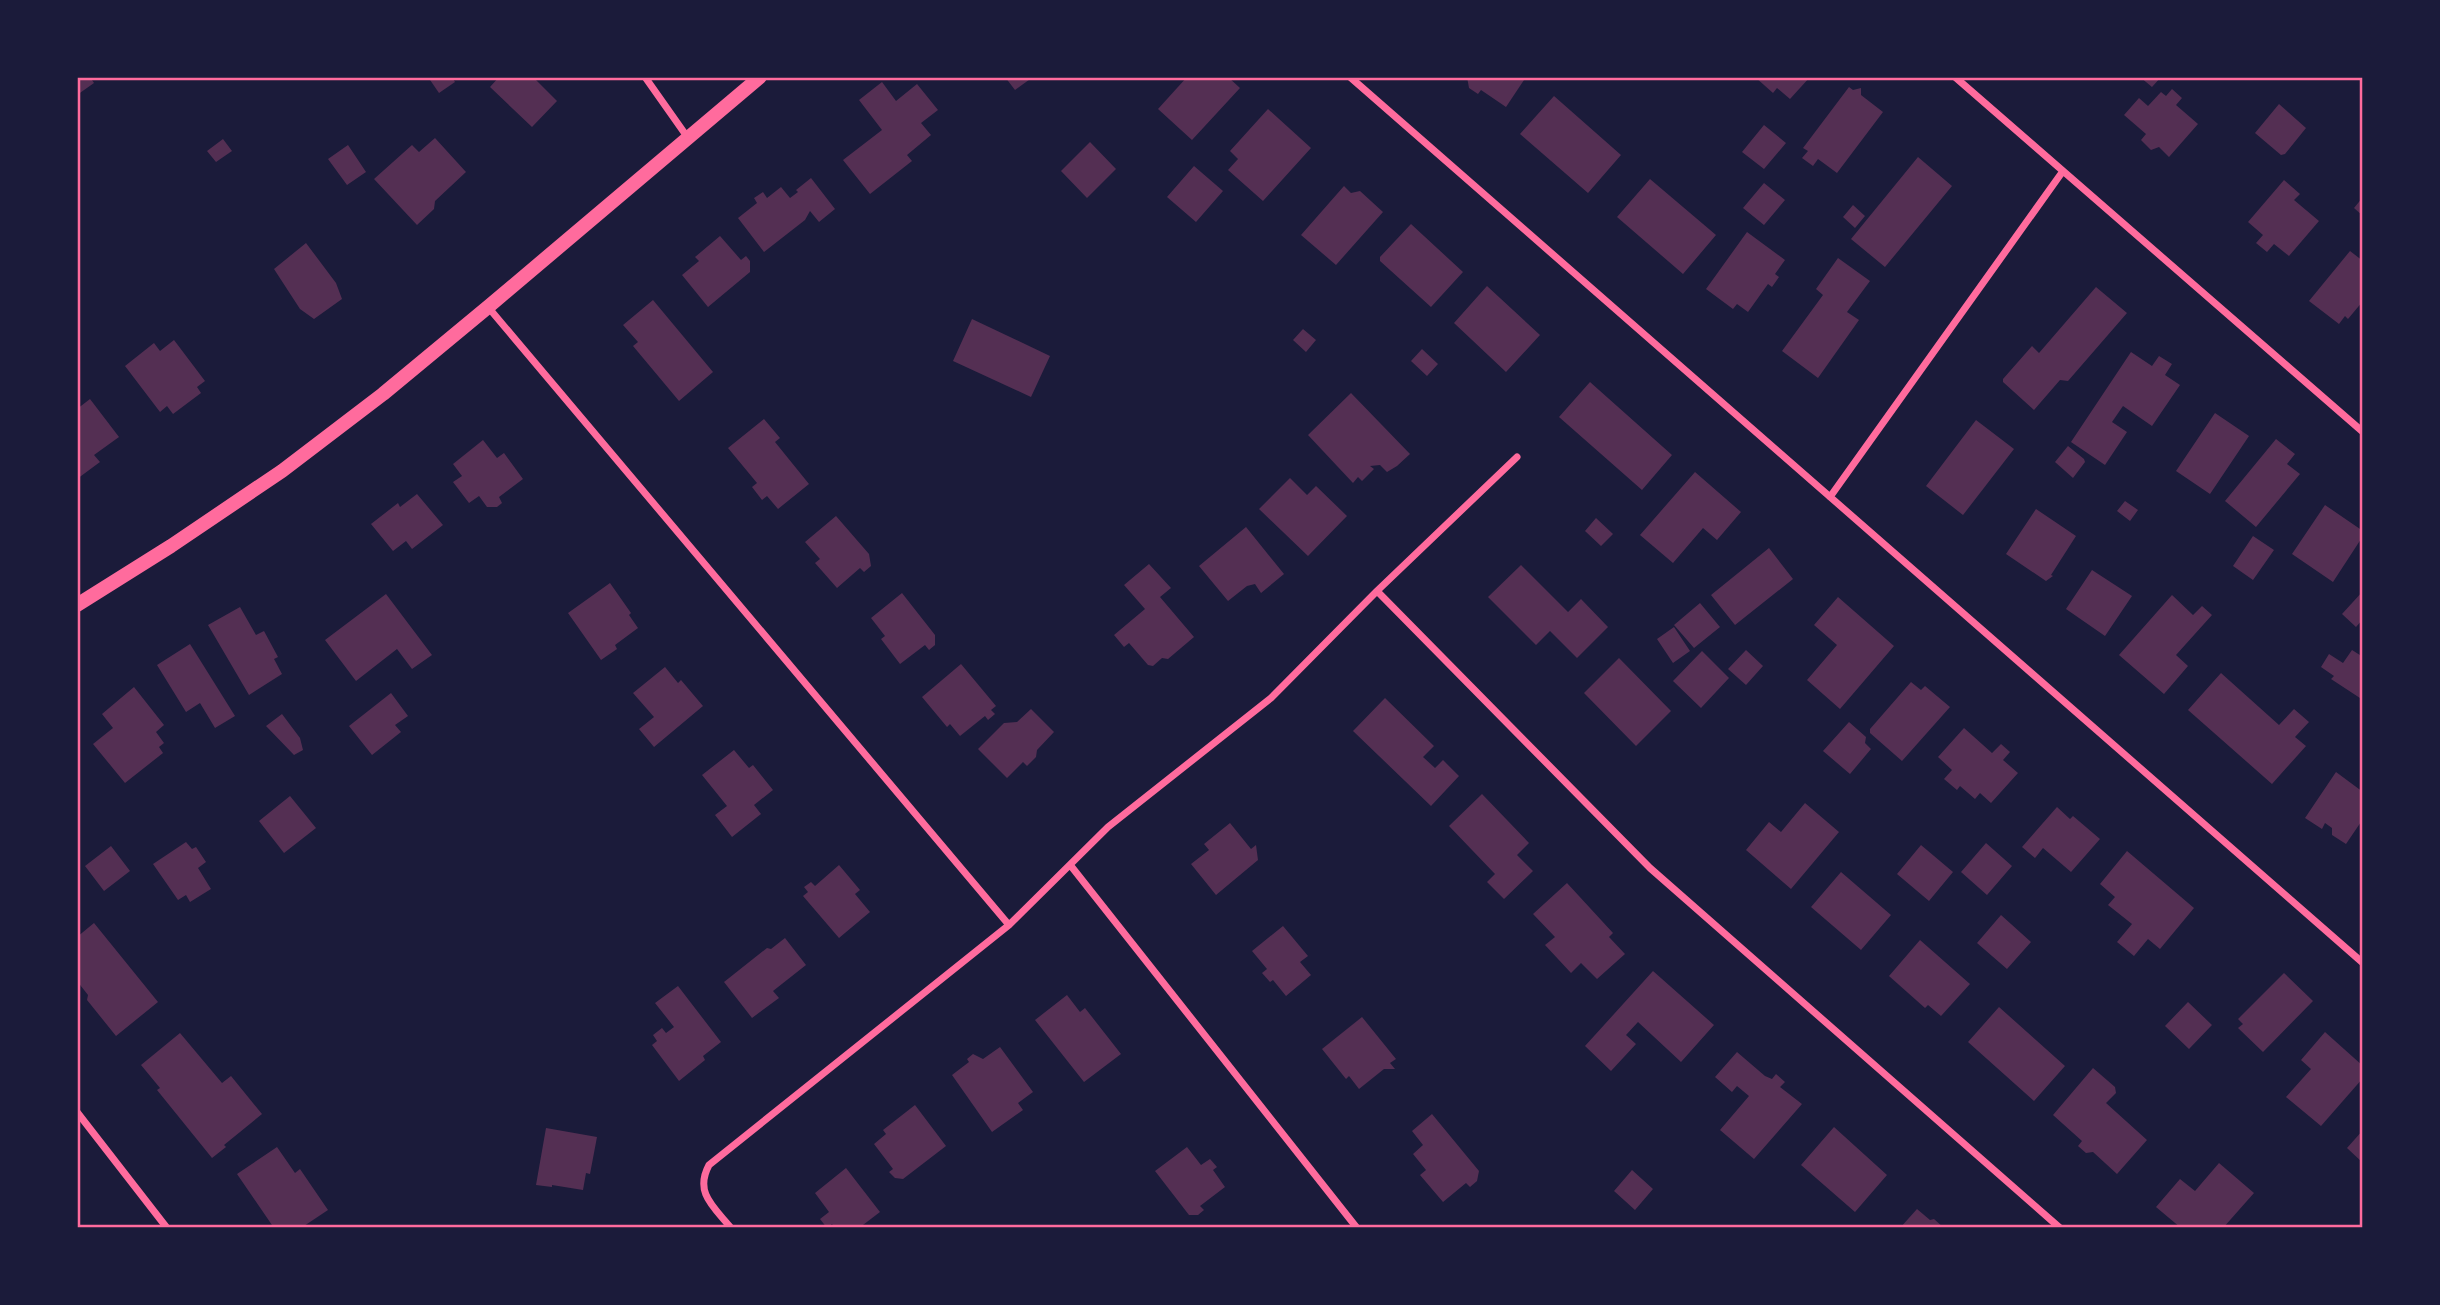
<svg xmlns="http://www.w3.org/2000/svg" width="2440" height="1305" font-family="Cabin,sans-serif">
	<rect width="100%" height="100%" fill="#1b1b3a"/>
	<path fill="#542f53" d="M77 77H90L94 83 77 95Z
		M428 77H452L455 82 439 93Z
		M499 77H533L557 101 532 127 490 87Z
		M1005 77H1033L1015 90Z
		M1187 77H1228L1240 88 1192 140 1158 109Z
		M1467 77H1526L1506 107 1481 90 1478 94 1469 88Z
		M1755 77H1810L1790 99 1777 88 1773 93Z
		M2140 77H2161L2152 87Z
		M882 82 896 101 917 84 938 110 921 123 931 135 907 155 912 161 870 194 843 160 882 130 859 100Z
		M1849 87 1853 90 1861 88V95L1883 112 1837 173 1818 159 1813 166 1802 158 1808 151 1803 148Z
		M2172 89 2182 98 2176 105 2198 124 2169 157 2159 147 2151 150 2141 140 2146 134 2124 115 2139 98 2148 106 2161 92 2166 96Z
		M1554 96 1621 155 1588 193 1520 134Z
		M2279 104 2306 128 2285 154 2281 155 2255 133Z
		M1268 109 1311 148 1263 201 1228 170 1238 159 1230 151Z
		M1764 125 1786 143 1764 169 1742 152Z
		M435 138 466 172 435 201 434 209 417 225 374 179 412 145 419 152Z
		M223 139 232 151 216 162 207 151Z
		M1090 142 1116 169 1087 198 1061 171Z
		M348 145 366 172 347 185 328 159Z
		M1918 157 1952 186 1885 267 1851 239Z
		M1194 166 1223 191 1196 222 1167 197Z
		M811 178 835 209 819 222 810 211 805 220 764 252 738 218 757 203 754 198 763 192 767 198 781 187 790 198 798 192 796 190Z
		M1650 179 1716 235 1683 274 1617 217Z
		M2284 180 2300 194 2294 200 2319 221 2289 256 2274 244 2267 252 2256 243 2263 235 2248 222Z
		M1764 183 1785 200 1764 225 1743 208Z
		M1344 186 1351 193 1360 191 1383 212 1336 265 1301 235Z
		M2363 197V216L2354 208Z
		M1853 205 1865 216 1855 228 1843 217Z
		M1411 224 1463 272 1431 307 1380 261V257Z
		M1747 232 1785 260 1775 274 1779 277 1772 287 1768 284 1748 312 1737 304 1733 309 1706 289Z
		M720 236 741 260 746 256 750 261V272L708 307 682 275 699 261 695 257Z
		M306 243 336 283 342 299 314 319 300 309 274 269Z
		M2350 251 2363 261V301L2348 319 2345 316 2339 324 2309 301Z
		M1838 258 1870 281 1847 312 1859 320 1818 378 1782 351 1823 295 1816 289Z
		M1487 286 1540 335 1506 372 1454 323Z
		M2096 287 2127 313 2068 381 2060 380 2034 410 2003 382V379L2032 346 2039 353Z
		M653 300 713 372 679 401 633 346 638 342 623 325Z
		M972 319 1050 356 1031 397 953 361Z
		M1303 329 1316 340 1306 352 1293 340Z
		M174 340 205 381 197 387 201 393 173 414 167 406 160 412 125 366 154 343 160 351Z
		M1422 349 1438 364 1427 376 1411 361Z
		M2131 352 2152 366 2159 356 2172 364 2165 375 2180 385 2152 426 2123 406 2112 422 2127 432 2105 465 2071 442Z
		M1590 382 1672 455 1642 490 1559 417Z
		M1351 393 1410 454 1397 466 1387 472 1380 465 1370 466 1374 469 1362 481 1358 477 1353 483 1308 435Z
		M90 399 119 437 94 455 100 462 77 479V409Z
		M2215 413 2249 436 2210 494 2176 471Z
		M764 419 780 438 775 442 809 484 778 509 767 496 762 500 752 487 757 483 728 448Z
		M1976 420 2014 449 1963 515 1926 486Z
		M2276 439 2295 454 2287 464 2300 474 2256 527 2225 501Z
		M483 440 497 458 504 453 523 479 499 497 502 503 497 507H487L479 496 469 503 453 482 462 476 453 464Z
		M2068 446 2084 459 2085 462 2073 478 2055 462Z
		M1695 472 1741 512 1717 540 1703 528 1673 563 1640 535Z
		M1290 478 1307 495 1316 486 1347 516 1308 556 1259 509Z
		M417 494 443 525 412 549 406 541 393 551 371 524 398 503 400 507Z
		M2125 501 2138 510 2130 521 2117 511Z
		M2325 505 2363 531V536L2333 582 2292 554Z
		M2036 509 2076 536 2051 575 2053 576 2046 581 2006 554Z
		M836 516 869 554 871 566 864 572 860 568 837 588 815 563 820 559 805 542Z
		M1596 518 1613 534 1601 546 1585 531Z
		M1246 527 1284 574 1261 593 1255 584 1247 586 1228 601 1199 566Z
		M2253 536 2274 550 2253 580 2233 566Z
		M1769 548 1793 579 1735 625 1711 595Z
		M1149 564 1171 588 1160 597 1194 637 1168 659 1162 658 1153 666 1148 665 1129 643 1124 647 1114 635 1145 609 1124 585Z
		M1521 565 1568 612 1581 599 1608 627 1577 658 1550 631 1536 645 1488 597Z
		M2092 570 2132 596 2105 636 2066 609Z
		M610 583 631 613 629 615 638 628 615 645 617 649 601 660 568 613Z
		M2363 591V619L2356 627 2342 614Z
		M902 593 935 635V645L929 650 925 645 900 664 881 639 885 636 871 618Z
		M386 594 432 655 412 669 397 649 356 681 325 640Z
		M2172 595 2193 615 2202 606 2212 615 2176 655 2188 666 2164 694 2119 655Z
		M1838 597 1894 646 1840 709 1807 680 1837 645 1814 625Z
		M1700 603 1720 627 1694 648 1674 625Z
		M240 607 256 635 264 631 278 657 274 659 282 674 249 695 208 625Z
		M1674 627 1690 651 1673 663 1657 639Z
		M190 644 235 716 215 728 200 703 186 712 157 665Z
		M1746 650 1763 666 1746 685 1728 669Z
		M2352 650 2363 657V700L2331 679 2334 676 2321 667 2329 654 2343 663Z
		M1702 651 1729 678 1701 708 1673 681Z
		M1619 658 1671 711 1636 746 1584 693Z
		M961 664 996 706 991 710 995 714 988 720 985 716 960 736 950 724 947 727 922 697Z
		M665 667 678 683 681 680 703 706 654 747 639 729 654 717 633 693Z
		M2221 673 2279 725 2294 709 2309 722 2295 737 2306 746 2272 784 2188 710Z
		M1911 682 1921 690 1925 686 1950 707 1902 761 1870 733V729Z
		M134 687 164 725 156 732 164 743 159 747 163 753 125 783 93 744 113 728 102 714Z
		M391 693 408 716 395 725 401 732 372 755 349 726Z
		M1385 698 1434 746 1423 757 1435 768 1443 760 1459 776 1431 806 1353 731Z
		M1031 709 1054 732 1037 750 1036 757 1027 766 1023 762 1007 778 978 749 1004 723 1017 722Z
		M282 714 300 738 303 750 294 755 266 726Z
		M1849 722 1866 737 1865 743 1871 749 1850 774 1823 751Z
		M1964 728 1992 753 2001 744 2010 752 2003 760 2018 773 1991 803 1980 793 1975 799 1960 786 1957 790 1944 779 1952 770 1938 757Z
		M734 750 749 768 753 765 773 790 754 805 761 814 732 837 715 815 727 806 702 775Z
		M2336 772 2363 792V819L2346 844 2332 835V828L2325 823 2322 829 2305 818Z
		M1482 794 1529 843 1517 855 1533 871 1504 899 1487 882 1495 874 1449 826Z
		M290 796 316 828 284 853 259 821Z
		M1805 803 1839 832 1791 889 1746 850 1769 822 1781 832Z
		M2057 807 2070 819 2073 816 2100 839 2071 872 2043 848 2035 858 2022 847Z
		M1230 823 1251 849 1256 845 1258 860 1216 895 1191 864 1209 850 1204 844Z
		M186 842 192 849 196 847 206 862 198 868 211 889 190 902 186 895 178 900 153 864Z
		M1986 843 2012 866 1987 895 1961 872Z
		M1921 845 1953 872 1929 901 1897 874Z
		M111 846 130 871 104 891 85 866Z
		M2127 851 2194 908 2160 949 2148 939 2134 956 2117 942 2132 924 2108 905 2115 897 2100 884Z
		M839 865 860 890 855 894 870 912 839 938 803 896 808 892 804 887 811 882 815 886Z
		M1841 872 1891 915 1861 950 1811 907Z
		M1567 883 1613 933 1609 937 1625 954 1597 979 1581 963 1571 973 1545 945 1555 937 1533 914Z
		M2001 915 2031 942 2007 969 1977 943Z
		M94 923 158 1002 116 1036 87 1000 88 995 77 981V937Z
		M1283 926 1308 956 1300 962 1311 975 1286 996 1273 980 1270 982 1262 973 1267 969 1252 951Z
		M785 938 806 965 773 991 779 998 752 1018 724 982 767 948 771 949Z
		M1920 940 1970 984 1941 1016 1928 1005 1925 1008 1889 976Z
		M1653 971 1714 1025 1681 1062 1638 1022 1626 1035 1636 1044 1611 1071 1585 1046Z
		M2284 973 2313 1001 2263 1052 2238 1028 2243 1024 2238 1019Z
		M678 986 721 1042 703 1056 705 1060 679 1081 652 1045 657 1041 653 1035 662 1028 666 1033 674 1027 655 1003Z
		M1067 995 1080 1012 1085 1008 1121 1054 1084 1082 1035 1020Z
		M2188 1002 2212 1025 2189 1049 2165 1026Z
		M1999 1007 2065 1066 2034 1101 1968 1042Z
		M1362 1017 1396 1059 1390 1063 1395 1069H1384L1359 1089 1349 1076 1346 1079 1322 1049Z
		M2325 1032 2363 1066V1078L2321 1126 2286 1097 2311 1069 2301 1060Z
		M180 1033 222 1083 231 1076 262 1114 224 1145 226 1147 212 1158 157 1090 160 1088 141 1065Z
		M1000 1047 1033 1092 1018 1103 1023 1110 992 1132 952 1075 969 1062 967 1059 973 1054 983 1059Z
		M1737 1052 1765 1076 1772 1079 1776 1074 1785 1082 1780 1087 1802 1104 1754 1159 1720 1130 1749 1096 1737 1086 1732 1092 1715 1077Z
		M2093 1068 2115 1087 2116 1093 2106 1103 2147 1140 2117 1174 2093 1152 2086 1153 2078 1146 2082 1141 2053 1115Z
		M915 1105 946 1146 903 1179 895 1178 889 1172 893 1169 874 1144 886 1134 883 1130Z
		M1432 1114 1479 1171 1477 1181 1470 1187 1466 1183 1443 1202 1420 1175 1426 1170 1413 1154 1423 1145 1412 1131Z
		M1834 1127 1887 1175 1855 1212 1801 1165Z
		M546 1128 597 1137 590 1174 586 1173 583 1190 552 1185V1187L536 1185Z
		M2363 1130V1163L2347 1148Z
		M277 1147 295 1173 300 1169 328 1210 301 1228H274L237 1174Z
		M1187 1147 1201 1165 1210 1159 1217 1167 1213 1170 1225 1187 1200 1206 1204 1210 1198 1215H1189L1155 1171Z
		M2219 1163 2254 1193 2223 1228H2181L2156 1207 2180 1179 2195 1191Z
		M846 1168 880 1212 859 1228H835L832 1224 827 1228 820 1219 829 1212 815 1193Z
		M1632 1170 1653 1189 1635 1210 1614 1191Z
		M1917 1209 1930 1220 1934 1219 1944 1228H1900Z"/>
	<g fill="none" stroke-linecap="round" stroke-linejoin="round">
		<path stroke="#ff6b9d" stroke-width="7" d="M645 77 688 138
			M1350 77 2363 963
			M1955 77 2363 432
			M488 307 1009 925
			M1830 497 2063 171
			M1377 591 1650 868 2060 1228
			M1071 866 1357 1228
			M77 1112 167 1228
			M731 1228C714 1207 694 1193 709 1165L1009 925 1108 827 1271 698 1377 591 1517 457"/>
		<path stroke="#ff6b9d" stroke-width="14" d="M77 605 171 546 282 471 383 394 488 307 760 77"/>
	</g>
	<rect width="2440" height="1305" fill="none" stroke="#1b1b3a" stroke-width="158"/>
	<rect x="79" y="79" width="2282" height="1147" fill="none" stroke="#ff6b9d" stroke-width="2.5"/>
</svg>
